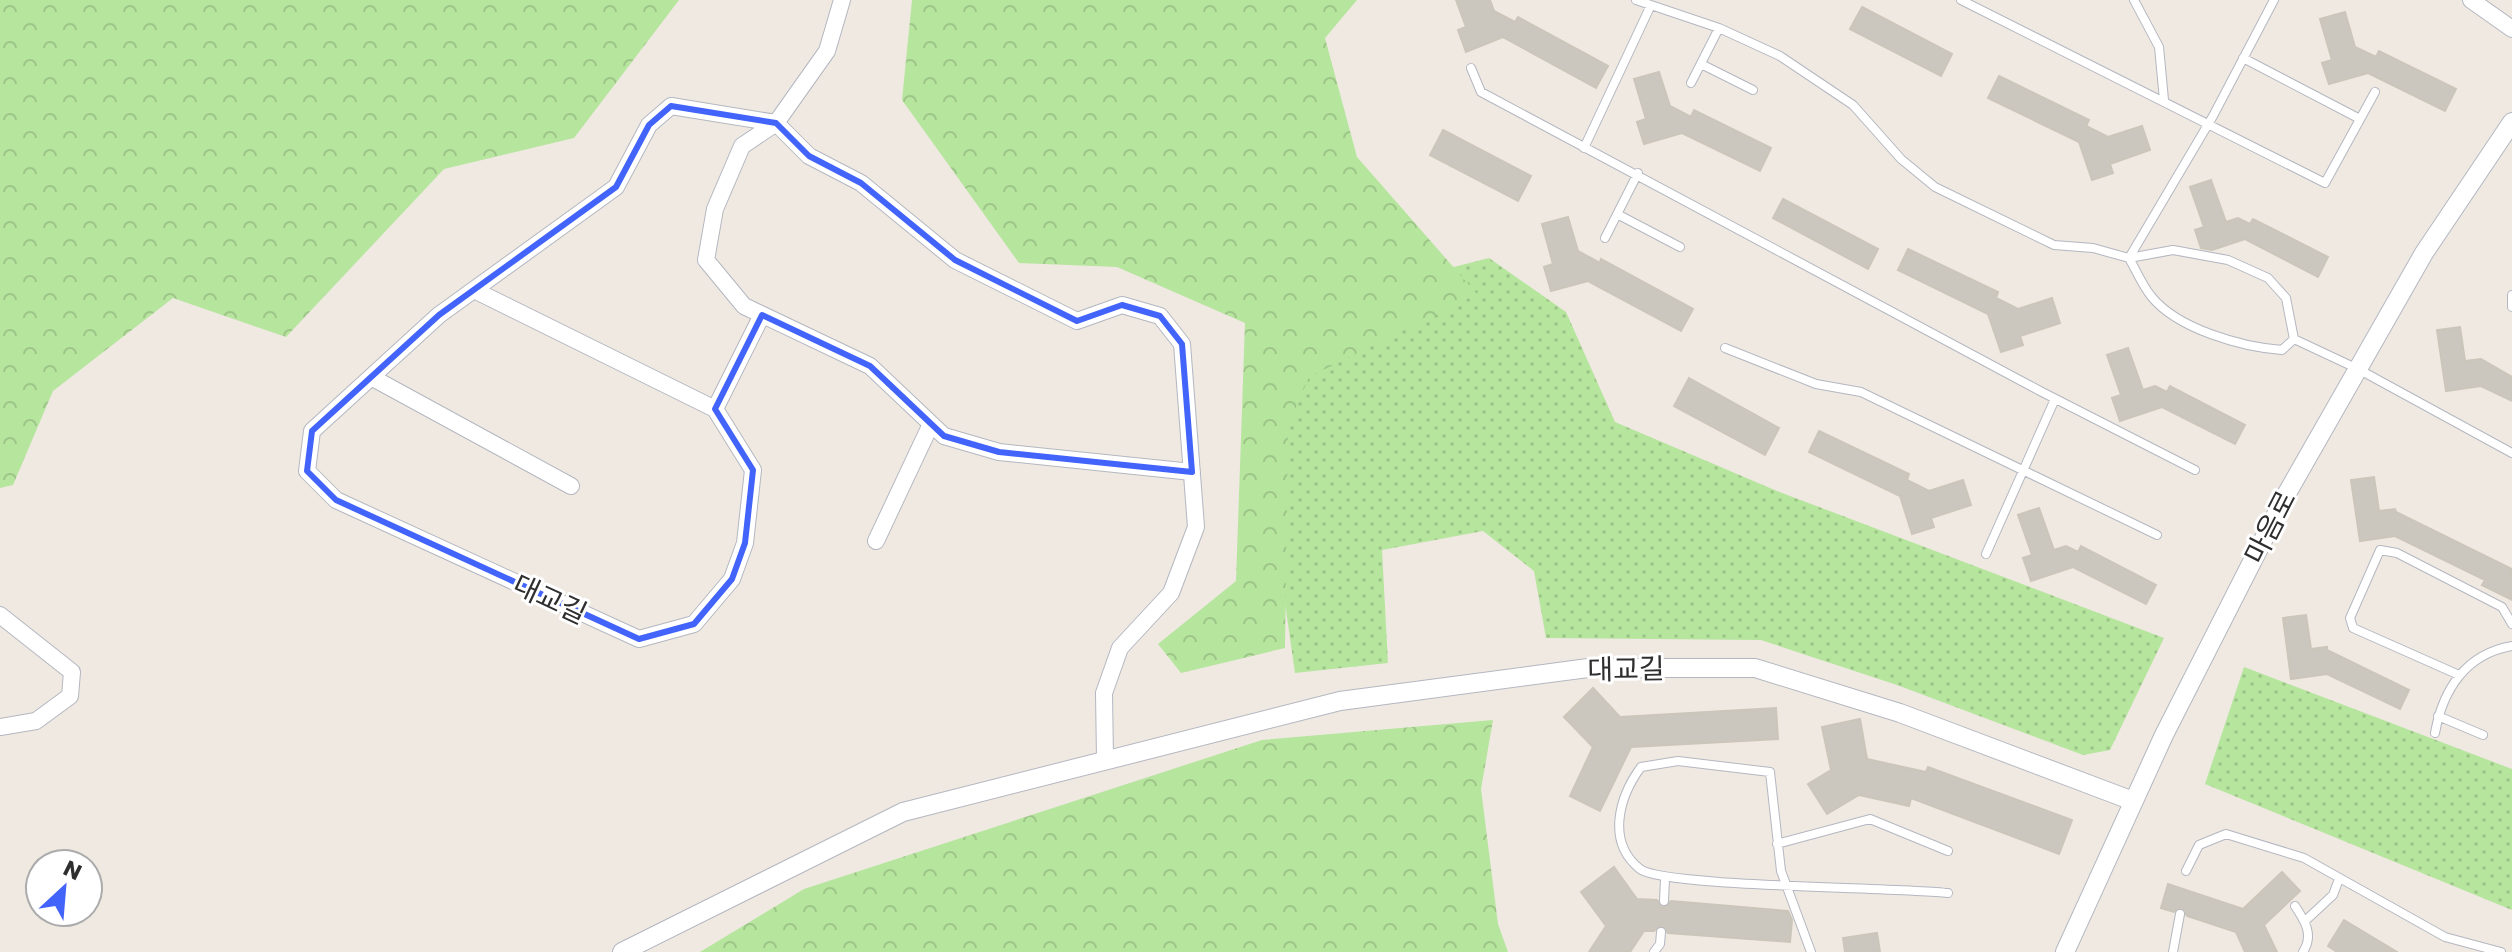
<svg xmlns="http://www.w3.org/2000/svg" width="2512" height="952" font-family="Poppins,'Noto Sans KR',sans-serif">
	<defs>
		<pattern id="grass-dots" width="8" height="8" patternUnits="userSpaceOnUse" patternTransform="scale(2)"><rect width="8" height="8" fill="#b6e59e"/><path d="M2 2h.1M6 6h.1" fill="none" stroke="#9dc588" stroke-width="1.8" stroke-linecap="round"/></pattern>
		<pattern id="forest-crowns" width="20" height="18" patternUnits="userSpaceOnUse" patternTransform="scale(2)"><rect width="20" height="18" fill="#b6e59e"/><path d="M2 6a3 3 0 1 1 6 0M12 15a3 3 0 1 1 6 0" fill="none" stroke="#9dc588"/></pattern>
	</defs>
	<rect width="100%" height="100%" fill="#efe9e1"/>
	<path fill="url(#grass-dots)" d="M1489 258 1566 312 1615 422 1777 491 2164 638 2110 750 2083 755 1897 685 1761 640 1546 638 1534 571 1483 531 1382 550 1388 663 1295 673 1266 471 1328 319 1395 282Z
		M2244 667 2512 769V910L2205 784Z"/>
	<path fill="url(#forest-crowns)" d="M0 0H679L574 138 444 169 286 337 173 298 53 391 13 485 0 488Z
		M912 0H1357L1325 38 1357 157 1477 294 1309 377 1288 426 1285 648 1181 673 1158 644 1236 581 1245 323 1117 267 1019 263 902 100Z
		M1493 720 1481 789 1498 924 1508 952H700L804 889 1262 740Z"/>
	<path fill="#cbc7bf" stroke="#cbc5ba" stroke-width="2" d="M1456 0H1490L1494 11 1515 22 1518 17 1608 66 1596 88 1503 37 1466 52 1458 30 1466 27Z
		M1862 7 1952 54 1941 76 1850 29Z
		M2345 12 2355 47 2376 57 2379 51 2456 89 2445 111 2368 73 2329 84 2322 63 2332 60 2320 19Z
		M1659 72 1670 106 1691 117 1694 110 1771 148 1760 171 1682 133 1644 144 1637 122 1646 119 1634 79Z
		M1999 76 2089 120 2086 126 2108 137 2142 126 2150 150 2110 164 2113 173 2092 180 2079 142 1988 98Z
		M1443 130 1531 176 1518 201 1430 155Z
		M2211 180 2226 222 2238 218 2250 224 2253 219 2328 257 2318 277 2245 239 2212 250 2201 248 2195 230 2204 227 2190 187Z
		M1783 199 1878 249 1868 269 1773 218Z
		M1568 217 1578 251 1600 263 1601 259 1693 309 1681 331 1588 281 1551 291 1544 267 1553 264 1542 224Z
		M1908 249 1998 292 1996 298 2018 309 2052 298 2060 323 2020 336 2023 345 2001 352 1988 314 1898 270Z
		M2460 327 2465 361 2481 359 2512 377V401L2481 386 2446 391 2437 330Z
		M2128 348 2143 390 2155 386 2167 392 2170 386 2245 425 2235 444 2162 407 2120 421 2112 398 2121 395 2107 355Z
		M1689 378 1779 428 1765 455 1674 406Z
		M1819 431 1909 474 1907 480 1929 491 1963 480 1971 505 1931 518 1934 527 1912 534 1900 496 1809 452Z
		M2374 477 2379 511 2395 509 2396 512 2512 569V600L2482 585 2485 580 2395 536 2360 541 2351 480Z
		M2039 508 2054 550 2066 546 2078 552 2081 546 2156 585 2146 604 2073 567 2031 581 2023 558 2032 555 2018 515Z
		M2306 615 2311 649 2327 647V650L2409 690 2400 709 2327 674 2291 679 2283 618Z
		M1593 688 1620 717 1776 708 1778 739 1631 747 1600 811 1570 796 1593 747 1564 717Z
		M1860 719 1867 759 1926 772 1928 767 2072 820 2059 854 1911 798 1909 806 1859 795 1827 814 1808 784 1831 770 1822 727Z
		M1614 867 1637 899 1657 900 1663 908 1671 901 1788 911 1792 920 1790 942 1668 933 1661 925 1654 931H1644L1630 952H1589L1606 926 1581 892Z
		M2282 872 2300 891 2264 925 2277 952H2245L2236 932 2187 916 2182 907 2174 912 2161 908 2168 884 2243 909Z
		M2344 920 2397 952H2337L2328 946Z
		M1877 933 1880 952H1845L1843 938Z"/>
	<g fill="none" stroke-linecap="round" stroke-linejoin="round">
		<g stroke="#b4b7c1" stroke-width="10">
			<path id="service" d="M1636 0 1719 28 1780 56 1853 105 1901 159 1935 187 2054 245 2093 248 2129 258 2173 250 2228 260 2268 278 2286 298 2294 339
				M1961 0 2325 183 2375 92
				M2134 0 2159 47 2164 100
				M2243 58 2360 119
				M1701 64 1753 90
				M1471 68 1481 92 2042 392 2195 470
				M1691 83 1719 28
				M1584 148 1651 5
				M1617 214 1680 247
				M1605 238 1638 173
				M2129 258 2213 116 2274 0
				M2129 258C2136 270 2142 285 2151 296 2177 329 2242 347 2282 350L2294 339
				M2512 295V307
				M2294 339 2358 369 2512 453
				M1725 348 1816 384 1861 392 2157 535
				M1986 554 2055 399
				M2459 675 2353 628 2350 618 2380 550 2397 553 2502 607 2512 624
				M2438 716 2483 735
				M2435 733C2443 689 2466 654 2512 646
				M1777 844 1870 819 1948 851
				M2186 871 2199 845 2226 834 2304 858 2445 937 2501 952
				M1664 901 1665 879
				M2295 906C2305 921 2314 935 2303 952
				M2305 921 2333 895 2339 879
				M1654 952 1660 944 1661 932
				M1811 952 1781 871 1770 772 1678 761 1641 767C1619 797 1606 842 1640 869 1662 887 1899 887 1948 893
				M2173 952 2180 914"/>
		</g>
		<g stroke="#b4b7c1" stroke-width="18">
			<path id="minor" d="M842 0 827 51 776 123 742 146 715 209 706 260 744 306 870 366 944 436 999 452 1192 472
				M2471 0 2512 29
				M474 290 715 409 753 470 745 543 732 579 694 624 639 639 336 500 307 471 312 431 439 315 616 187 649 125 671 106 776 123 809 156 861 183 955 260 1077 321 1122 305 1160 316 1182 344 1196 527 1171 593 1120 648 1104 693 1105 760
				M371 377 571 486
				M715 409 762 315
				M876 541 931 424
				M0 615 72 672 70 696 36 721 0 727"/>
		</g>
		<g stroke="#b4b7c1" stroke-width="20">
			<path id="tertiary" d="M622 952 903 812 1340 701 1588 668H1755L1900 713 2133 801
				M2065 952 2164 735 2286 495 2424 253 2512 122"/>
		</g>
		<use href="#service" stroke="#fff" stroke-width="8"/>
		<use href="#minor" stroke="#fff" stroke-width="16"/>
		<use href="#tertiary" stroke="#fff" stroke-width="18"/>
	</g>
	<path fill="none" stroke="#4264fb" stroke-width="6" stroke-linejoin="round" d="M671 106 776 123 809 156 861 183 955 260 1077 321 1122 305 1160 316 1182 344 1192 472 999 452 944 436 870 366 762 315 715 409 753 470 745 543 732 579 694 624 639 639 336 500 307 471 312 431 439 315 616 187 649 125Z"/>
	<g text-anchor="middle" stroke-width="6" stroke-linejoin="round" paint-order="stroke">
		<g font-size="28" fill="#2e2e2e" stroke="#fff">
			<text transform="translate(2270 527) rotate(-63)" y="10">마음로</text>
			<text transform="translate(550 599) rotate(25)" y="10">대교길</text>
			<text transform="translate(1626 669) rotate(-1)" y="10">대교길</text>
		</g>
	</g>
	<g transform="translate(64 888) rotate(26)"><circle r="38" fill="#ffffff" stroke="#ababab" stroke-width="2"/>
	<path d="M0-6L14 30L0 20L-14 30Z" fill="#4264fb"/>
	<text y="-12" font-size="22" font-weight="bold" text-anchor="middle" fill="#2e2e2e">N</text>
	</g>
</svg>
